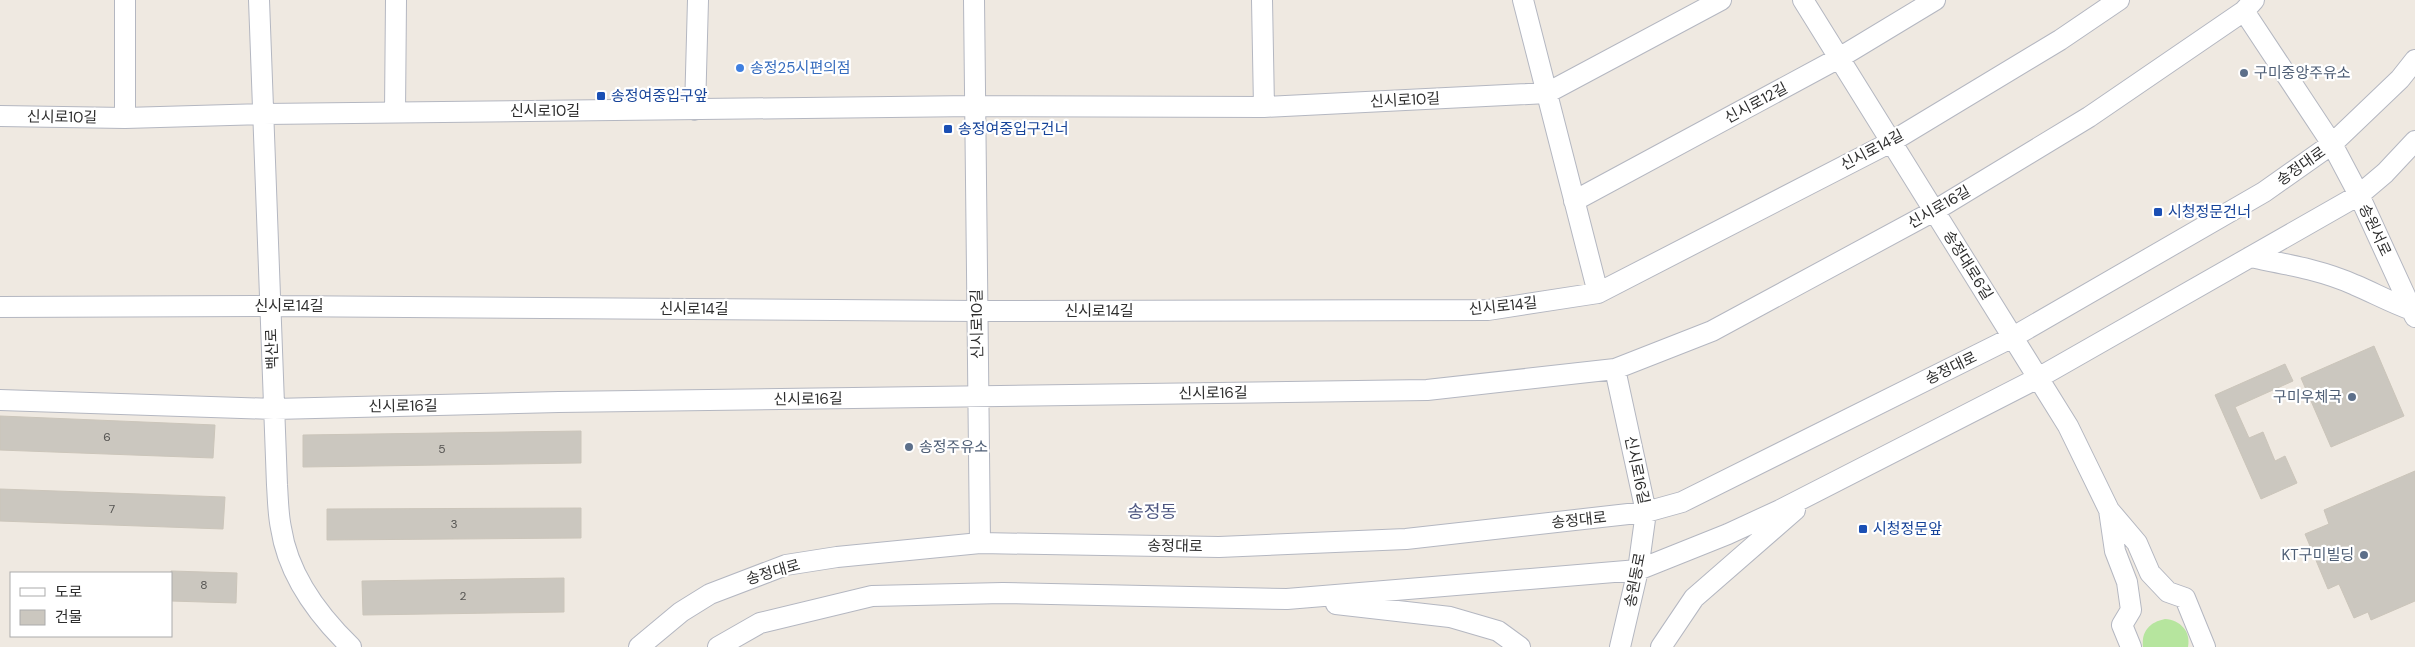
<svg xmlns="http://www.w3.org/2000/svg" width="2415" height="647" font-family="'DM Sans','Noto Sans KR',sans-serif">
	<rect width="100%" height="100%" fill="#efe9e1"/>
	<path fill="#b6e59e" d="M2165 619C2180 620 2191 631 2188 647H2143C2141 631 2150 622 2165 619Z"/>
	<path fill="#cbc7bf" stroke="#cbc5ba" d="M2374 346 2404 416 2331 447 2301 378Z
		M2285 364 2293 381 2235 407 2249 438 2263 432 2275 461 2285 456 2297 483 2261 499 2215 395Z
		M0 416 215 425 213 458 0 450Z
		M581 431V463L303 467V435Z
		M2415 471V601L2371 620 2368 612 2354 618 2339 584 2328 589 2305 534 2329 524 2324 510Z
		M0 489 225 497 223 529 0 521Z
		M581 508V538L327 540V509Z
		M171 571 237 573 236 603 171 601Z
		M564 578V612L363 615 362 581Z"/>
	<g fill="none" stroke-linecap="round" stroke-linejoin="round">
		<g stroke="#b4b7c1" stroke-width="22">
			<path id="minor" d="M259 0 277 485C278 499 278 514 281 528 288 574 318 615 351 647
				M974 0 980 543
				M1262 0 1264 107
				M1523 0 1598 293
				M1803 0 2068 426 2109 510 2137 543 2150 573 2168 592 2185 598 2205 647
				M2244 11 2332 144 2359 195 2415 317
				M695 110 698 0
				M395 112 396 0
				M0 116 125 118 264 114 975 106 1264 107 1547 93 1721 0
				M125 118V0
				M1574 201 1839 58 1935 0
				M2250 257C2285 264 2322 270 2355 285 2374 293 2392 303 2412 310
				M0 307 270 306 977 311 1488 310 1598 293 1891 142 2060 40 2119 0
				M1615 369 1646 512 1638 570 1620 647
				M0 400 274 409 559 402 1427 390 1615 369 1712 331 1934 211 2089 117 2244 11 2254 0
				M2109 510 2115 551 2127 582 2131 610 2122 625 2131 647
				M1336 604 1450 617 1498 631 1520 647
				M639 647 681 612 710 594 786 565 837 557 980 543 1219 547 1406 539 1646 512 1682 502 2013 337 2264 192 2332 144 2400 79 2415 60
				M718 647 760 623 872 596 1003 593 1287 599 1638 570 1728 534 1780 510 2038 378 2359 195 2385 173 2415 141
				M1661 647 1694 598 1795 510"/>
		</g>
		<use href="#minor" stroke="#fff" stroke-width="20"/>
	</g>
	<circle fill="#3f7fe0" stroke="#fff" stroke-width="2" cx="740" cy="68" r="5"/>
	<g fill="#5c6f8a" stroke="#fff" stroke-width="2">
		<circle cx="2244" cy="73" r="5"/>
		<circle cx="2352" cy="397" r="5"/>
		<circle cx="909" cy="447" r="5"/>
		<circle cx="2364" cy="555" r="5"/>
	</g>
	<g fill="#1a4fb4" stroke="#fff" stroke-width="2">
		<rect x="596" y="91" width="10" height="10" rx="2.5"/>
		<rect x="943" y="124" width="10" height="10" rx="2.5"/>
		<rect x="2153" y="207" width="10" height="10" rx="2.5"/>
		<rect x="1858" y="524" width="10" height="10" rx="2.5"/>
	</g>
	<g text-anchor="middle" stroke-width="4.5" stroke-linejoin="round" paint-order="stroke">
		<g font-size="12" fill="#555452">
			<text x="107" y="441">6</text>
			<text x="442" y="453">5</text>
			<text x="112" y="513">7</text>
			<text x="454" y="528">3</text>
			<text x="204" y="589">8</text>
			<text x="463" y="600">2</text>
		</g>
		<g font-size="15" fill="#366cbe" stroke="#fff" text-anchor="start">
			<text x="750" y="73">송정25시편의점</text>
		</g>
		<g font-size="15" fill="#4e5e75" stroke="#fff" text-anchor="start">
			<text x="2254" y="78">구미중앙주유소</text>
			<text x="2342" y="402" text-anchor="end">구미우체국</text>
			<text x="919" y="452">송정주유소</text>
			<text x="2354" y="560" text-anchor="end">KT구미빌딩</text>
		</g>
		<g font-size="15" fill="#164399" stroke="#fff" text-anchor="start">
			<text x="611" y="101">송정여중입구앞</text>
			<text x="958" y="134">송정여중입구건너</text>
			<text x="2168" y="217">시청정문건너</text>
			<text x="1873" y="534">시청정문앞</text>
		</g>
		<g font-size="15" fill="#2e2e2e" stroke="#fff">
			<text transform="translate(1405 100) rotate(-3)" y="5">신시로10길</text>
			<text transform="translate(1756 103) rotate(-28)" y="5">신시로12길</text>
			<text x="545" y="116">신시로10길</text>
			<text transform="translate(62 117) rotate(1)" y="5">신시로10길</text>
			<text transform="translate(1872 150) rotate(-28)" y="5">신시로14길</text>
			<text transform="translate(2301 166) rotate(-35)" y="5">송정대로</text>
			<text transform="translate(1939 207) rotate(-30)" y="5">신시로16길</text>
			<text transform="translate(2375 230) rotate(65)" y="5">송원서로</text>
			<text transform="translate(1968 265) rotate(58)" y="5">송정대로6길</text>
			<text x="289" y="311">신시로14길</text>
			<text transform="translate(1503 306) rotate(-6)" y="5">신시로14길</text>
			<text x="694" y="314">신시로14길</text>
			<text x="1099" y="316">신시로14길</text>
			<text transform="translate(977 324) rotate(-91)" y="5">신시로10길</text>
			<text transform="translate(272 349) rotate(-92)" y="5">백산로</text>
			<text transform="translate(1951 368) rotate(-26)" y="5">송정대로</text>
			<text transform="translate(1213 393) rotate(-1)" y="5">신시로16길</text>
			<text transform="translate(808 399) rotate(-1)" y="5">신시로16길</text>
			<text transform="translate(403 406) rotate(-1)" y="5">신시로16길</text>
			<text transform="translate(1637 470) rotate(78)" y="5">신시로16길</text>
			<text transform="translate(1579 520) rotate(-6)" y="5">송정대로</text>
			<text transform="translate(1175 546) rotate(1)" y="5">송정대로</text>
			<text transform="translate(773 572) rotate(-16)" y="5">송정대로</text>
			<text transform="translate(1635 580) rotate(-79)" y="5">송원동로</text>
		</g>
		<g font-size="18" fill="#4d5680" stroke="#fff">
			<text x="1152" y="518">송정동</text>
		</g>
	</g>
	<rect x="10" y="572" width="162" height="65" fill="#ffffff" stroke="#ababab"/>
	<rect x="20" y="588" width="25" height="8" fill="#ffffff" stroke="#ababab"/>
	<text x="55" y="597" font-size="15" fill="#2e2e2e">도로</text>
	<rect x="20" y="610" width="25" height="15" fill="#cbc7bf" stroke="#ababab"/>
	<text x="55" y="622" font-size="15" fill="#2e2e2e">건물</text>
</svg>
